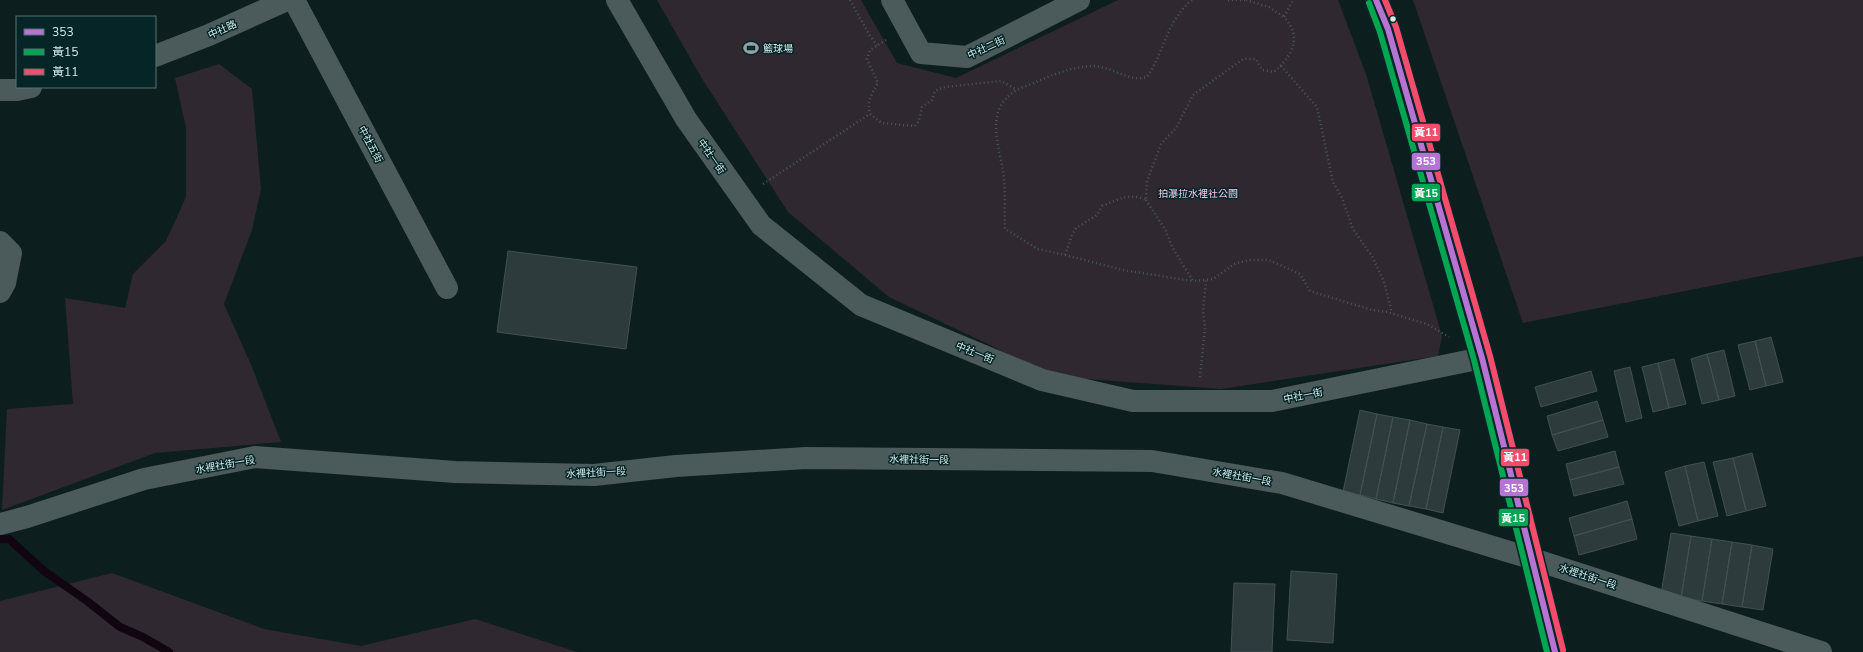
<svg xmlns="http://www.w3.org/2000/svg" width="1863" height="652" font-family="'Nunito Sans','Noto Sans TC',sans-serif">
	<rect width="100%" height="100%" fill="#0d1e1f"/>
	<path fill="#302831" d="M657 0H861L897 63 956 78 1118 0H1338L1366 74 1442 336 1438 356 1221 389 1046 376 996 348 889 297 788 212 701 77Z
		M1413 0H1863V256L1523 323Z
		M219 64 252 89 261 189 252 230 224 304 252 367 281 442 155 453 2 510 7 409 73 404 65 298 125 308 133 274 166 241 186 197V128L175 78Z
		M112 573 264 629 361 646 475 619 577 652H0V601Z"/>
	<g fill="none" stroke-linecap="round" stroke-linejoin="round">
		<path stroke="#110511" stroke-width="8" d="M0 539H9L44 571 87 601 120 627 143 637 169 652"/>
	</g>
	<path fill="#2d3b3c" stroke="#415152" d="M508 251 637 267 626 349 497 332Z
		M1771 337 1783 382 1766 386 1755 341Z
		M1755 341 1766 386 1750 390 1738 345Z
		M1724 350 1735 396 1719 400 1707 354Z
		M1707 354 1719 400 1702 404 1691 359Z
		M1674 359 1686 404 1669 408 1658 363Z
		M1658 363 1669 408 1653 412 1642 367Z
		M1630 367 1642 418 1626 422 1614 371Z
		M1591 371 1597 391 1541 407 1535 387Z
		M1597 401 1603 420 1552 435 1547 416Z
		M1360 410 1377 414 1360 495 1343 492Z
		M1377 414 1393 417 1376 499 1360 495Z
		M1393 417 1410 420 1393 503 1376 499Z
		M1410 420 1427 424 1409 506 1393 503Z
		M1603 420 1608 437 1558 451 1552 435Z
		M1427 424 1443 427 1426 509 1409 506Z
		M1443 427 1460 430 1443 513 1426 509Z
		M1615 451 1619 467 1570 480 1566 464Z
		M1752 453 1766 506 1746 511 1733 458Z
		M1733 458 1746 511 1727 516 1713 462Z
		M1704 462 1718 516 1698 521 1685 466Z
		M1685 466 1698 521 1679 526 1665 472Z
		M1619 467 1624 484 1574 496 1570 480Z
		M1627 501 1632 519 1574 536 1569 518Z
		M1632 519 1637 539 1579 555 1574 536Z
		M1671 533 1691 536 1681 598 1661 594Z
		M1691 536 1712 539 1702 601 1681 598Z
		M1712 539 1732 542 1722 604 1702 601Z
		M1732 542 1752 545 1742 607 1722 604Z
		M1752 545 1773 549 1763 610 1742 607Z
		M1291 571 1337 574 1333 643 1287 640Z
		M1234 583 1275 584 1272 652H1231Z"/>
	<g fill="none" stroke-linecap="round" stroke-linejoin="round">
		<path stroke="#485657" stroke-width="2.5" stroke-dasharray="1 3" stroke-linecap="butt" d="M850 0 870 36 877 45
			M1192 0C1166 21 1165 51 1147 77 1129 83 1110 65 1091 66 1072 67 1054 74 1036 82 1028 86 1018 88 1011 94 986 113 999 146 1003 171 1006 190 1004 210 1005 229L1038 249 1065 255 1072 235 1076 228 1097 215 1102 206C1118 200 1129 192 1146 200L1147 181 1161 144 1176 128 1193 95 1243 59H1256L1262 70 1274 72C1292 56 1303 37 1284 17L1293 0
			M1228 0H1246
			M1246 0 1269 7 1284 17
			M886 40 870 50 867 59 878 83C871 95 867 101 870 114L882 123 915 126 919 121 922 107 932 100 935 91 945 87 1001 81 1017 90
			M1281 66 1317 107 1333 182 1342 198 1353 229 1373 258 1384 282 1392 313
			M763 184 870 114
			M1146 200 1166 231 1172 247 1193 281 1213 279 1236 263 1251 260H1269L1300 274 1310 291 1372 310 1387 312 1427 324 1449 337
			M1065 255 1123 270 1192 281
			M1200 377 1205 328 1203 311 1206 280"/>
		<path stroke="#4b5a5b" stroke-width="22" d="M294 0 447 288
			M617 0 686 119 761 225 861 305 1042 380 1133 401H1272L1482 358
			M892 0 921 53 967 57 1079 0
			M1376 0 1388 29 1482 358 1533 559 1555 652
			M155 56 209 35 287 0
			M0 90H17L31 87
			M0 242 11 253 5 283 0 292
			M0 524 27 517 144 479 255 457 455 472 594 475 676 466 806 458 1152 461 1282 483 1533 559 1821 652"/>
		<g stroke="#052527" stroke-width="9">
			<path id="bus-1" d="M1376 0 1388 29 1482 358 1555 652"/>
		</g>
		<g stroke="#052527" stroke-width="9">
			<path id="bus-2" d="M1369 3 1380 32 1474 360 1547 652"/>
		</g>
		<g stroke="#052527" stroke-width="9">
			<path id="bus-3" d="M1385 0 1396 27 1490 356 1563 650"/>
		</g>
		<use href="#bus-1" stroke="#b673d3" stroke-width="6"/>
		<use href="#bus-2" stroke="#00a651" stroke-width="6"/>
		<use href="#bus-3" stroke="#f44d6c" stroke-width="6"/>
	</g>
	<defs>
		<g id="stadium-bare" transform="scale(1.2)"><path d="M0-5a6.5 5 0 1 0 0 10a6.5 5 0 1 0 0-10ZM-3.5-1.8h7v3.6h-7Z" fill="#8ea3a4" stroke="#052527" stroke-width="2.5" paint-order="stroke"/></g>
	</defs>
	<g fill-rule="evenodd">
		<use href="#stadium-bare" x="751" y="48"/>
	</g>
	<circle fill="#d4eaeb" stroke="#052527" stroke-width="1.5" cx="1393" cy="19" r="3.5"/>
	<g text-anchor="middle" stroke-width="3" stroke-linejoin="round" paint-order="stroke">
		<g font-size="10" fill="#d4eaeb" stroke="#052527">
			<text transform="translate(222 29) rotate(-24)" y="4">中社路</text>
			<text transform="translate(986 47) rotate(-25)" y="4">中社二街</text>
			<text transform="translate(371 144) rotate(62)" y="4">中社五街</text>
			<text transform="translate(712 156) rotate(55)" y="4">中社一街</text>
			<text transform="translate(975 352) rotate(22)" y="4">中社一街</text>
			<text transform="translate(1303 395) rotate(-11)" y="4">中社一街</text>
			<text transform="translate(919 459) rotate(1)" y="4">水裡社街一段</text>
			<text transform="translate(225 464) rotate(-10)" y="4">水裡社街一段</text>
			<text transform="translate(596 472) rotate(-3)" y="4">水裡社街一段</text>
			<text transform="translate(1242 476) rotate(10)" y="4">水裡社街一段</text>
			<text transform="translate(1588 576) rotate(18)" y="4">水裡社街一段</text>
		</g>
		<g font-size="10" fill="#d4eaeb" stroke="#052527" text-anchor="start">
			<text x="763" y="52">籃球場</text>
		</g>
		<g font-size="10" fill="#f3c7ed" stroke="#052527">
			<text x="1198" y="197">拍瀑拉水裡社公園</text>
		</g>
	</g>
	<g stroke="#052527" stroke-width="1.5">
		<rect x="1411" y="123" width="30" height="19" rx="4" fill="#f44d6c"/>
		<rect x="1411" y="152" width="30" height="19" rx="4" fill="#b673d3"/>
		<rect x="1411" y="183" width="30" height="19" rx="4" fill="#00a651"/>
		<rect x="1500" y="448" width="30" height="19" rx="4" fill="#f44d6c"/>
		<rect x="1499" y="478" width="30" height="19" rx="4" fill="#b673d3"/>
		<rect x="1498" y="508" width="31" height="19" rx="4" fill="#00a651"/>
	</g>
	<g font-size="11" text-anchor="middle" font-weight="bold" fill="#fff">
		<text x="1426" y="136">黃11</text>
		<text x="1426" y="165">353</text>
		<text x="1426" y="197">黃15</text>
		<text x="1515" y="461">黃11</text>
		<text x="1514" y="492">353</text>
		<text x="1513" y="522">黃15</text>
	</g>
	<rect x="16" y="16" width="140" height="72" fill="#052527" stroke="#587475"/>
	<rect x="24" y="29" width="20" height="6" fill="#b673d3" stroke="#587475"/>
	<text x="52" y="36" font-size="12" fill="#d4eaeb">353</text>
	<rect x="24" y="49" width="20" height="6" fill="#00a651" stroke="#587475"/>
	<text x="52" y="56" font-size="12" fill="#d4eaeb">黃15</text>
	<rect x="24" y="69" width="20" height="6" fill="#f44d6c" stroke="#587475"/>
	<text x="52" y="76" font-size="12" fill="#d4eaeb">黃11</text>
</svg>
